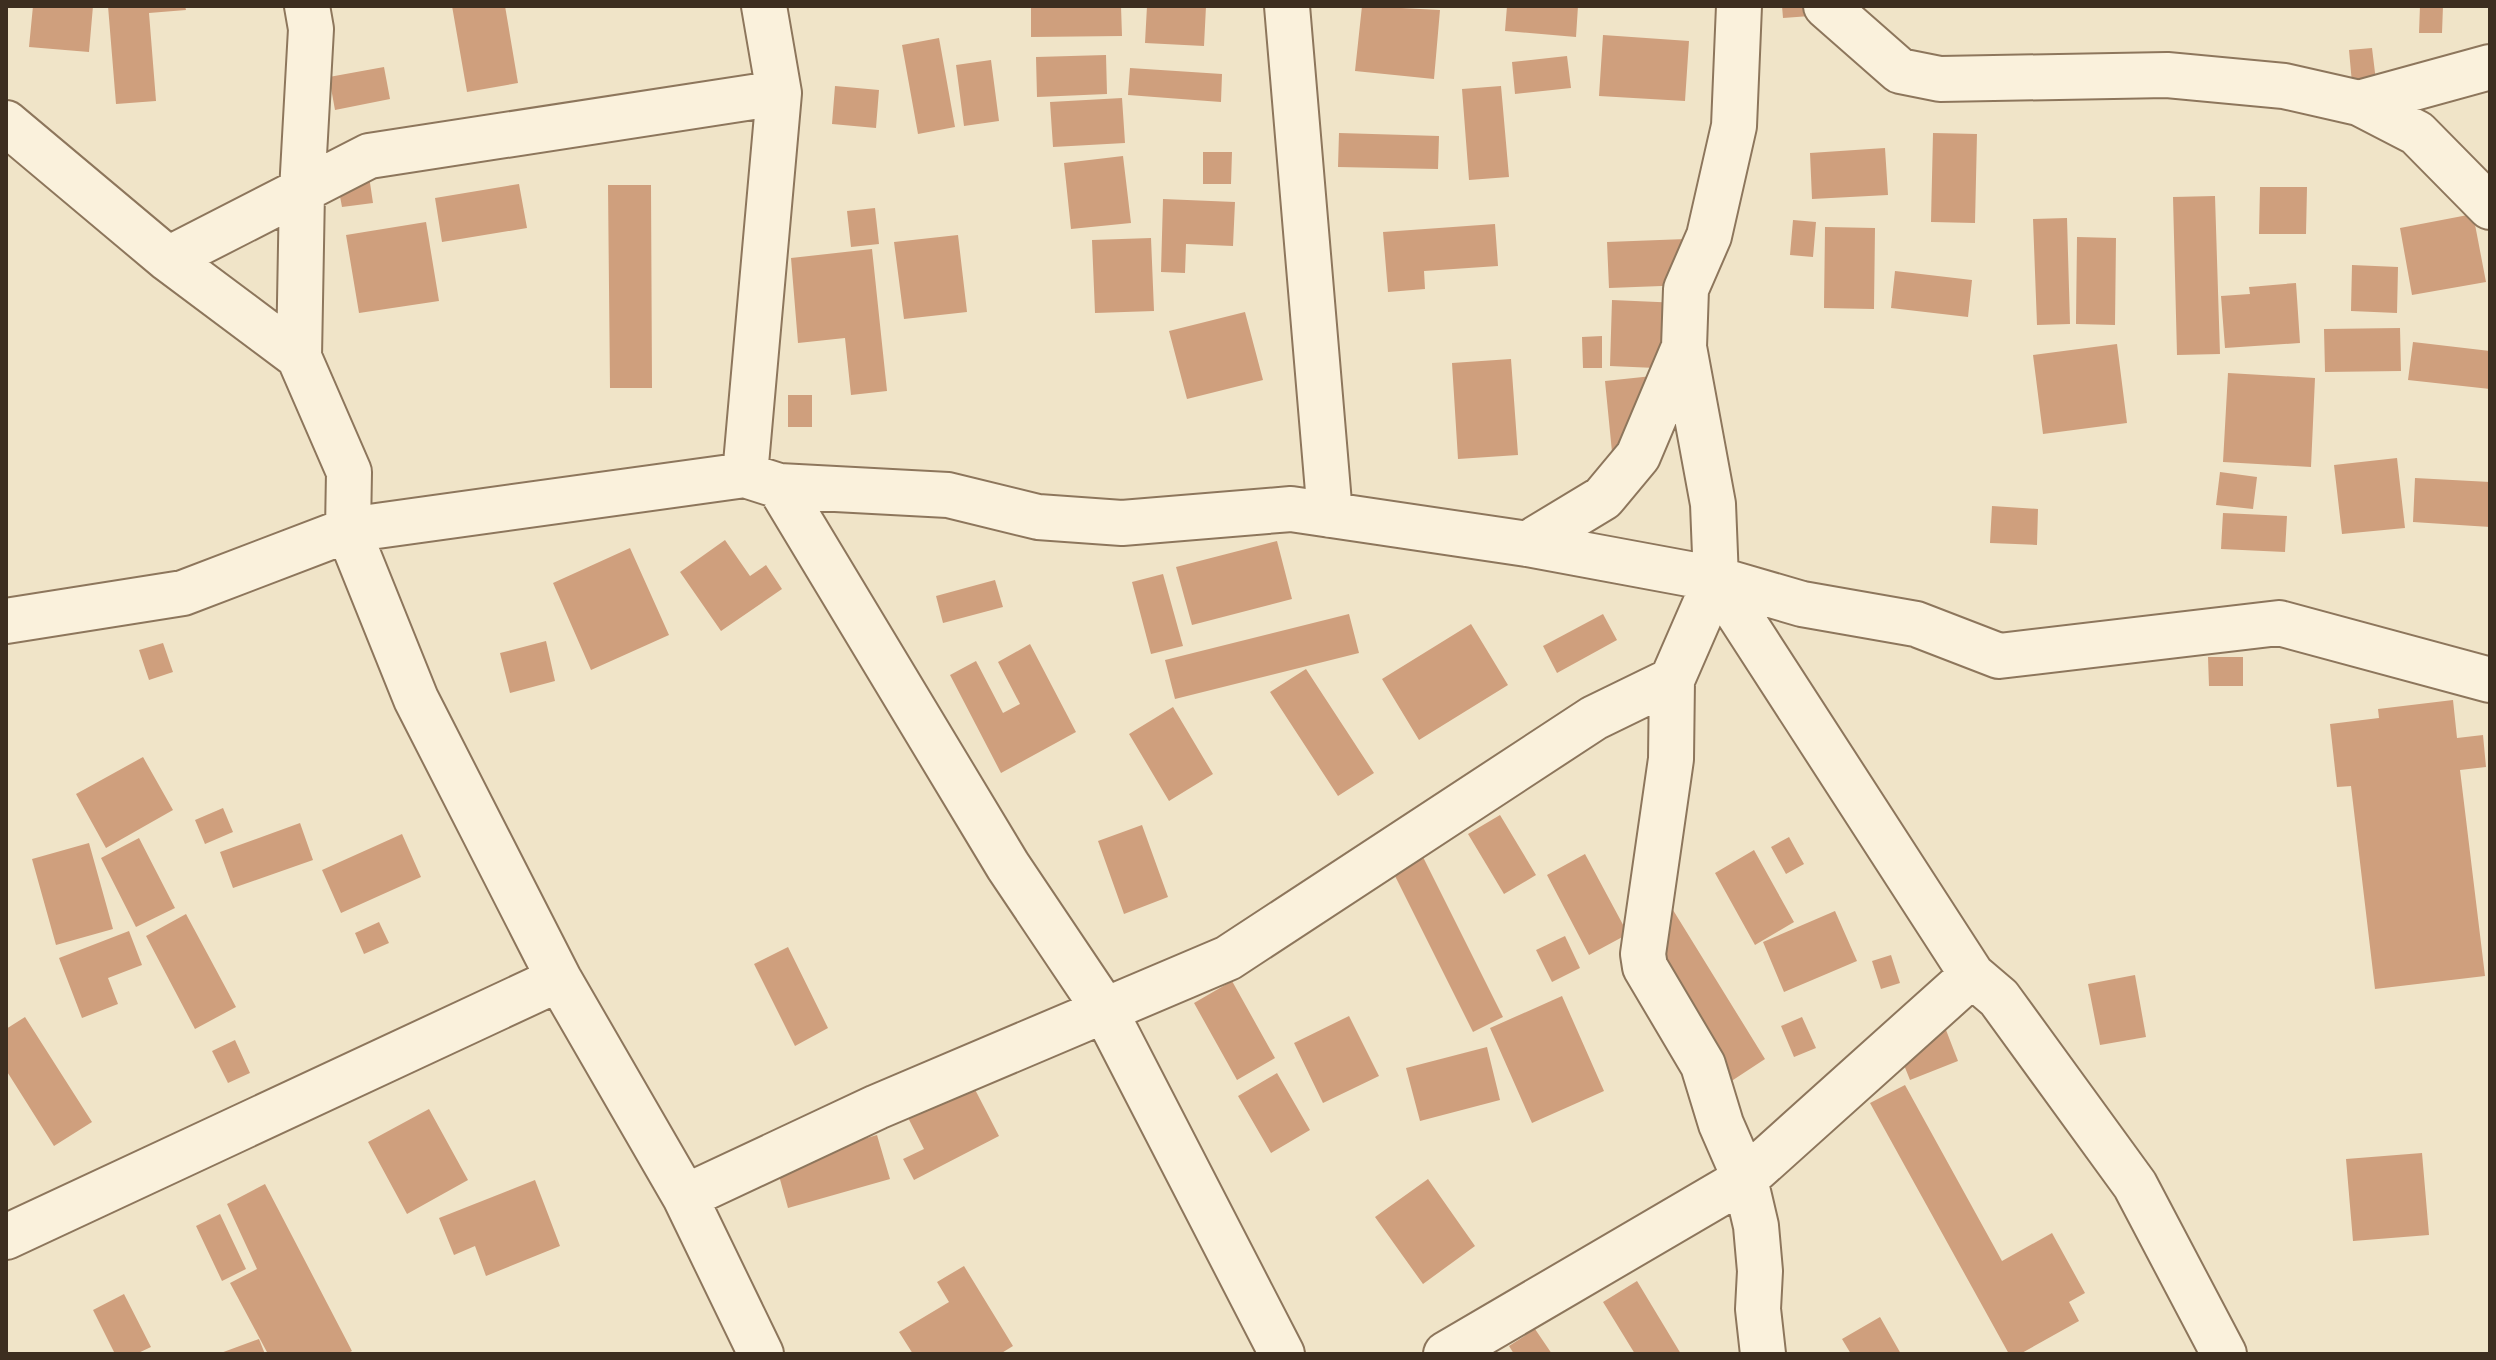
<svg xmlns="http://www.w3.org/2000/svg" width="2496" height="1360" font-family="Merriweather,serif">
	<rect width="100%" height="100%" fill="#f0e4c8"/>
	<path fill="#cf9f7d" d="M33 6H93L89 52 29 47Z
		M108 6H185L186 10 149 13 156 101 116 104Z
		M452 6H505L518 83 467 92Z
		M1031 6H1121L1122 36 1031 37Z
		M1147 6H1206L1204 46 1145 43Z
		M1362 6 1440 10 1434 79 1355 71Z
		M1507 6H1578L1576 37 1505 31Z
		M1782 6H1823L1824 15 1783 18Z
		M2420 6H2443L2442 33H2419Z
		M1603 35 1689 41 1685 101 1599 96Z
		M939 38 955 127 918 134 902 45Z
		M2372 48 2376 81 2352 83 2349 50Z
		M1106 55 1107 94 1037 97 1036 57Z
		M1567 56 1571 88 1515 94 1512 62Z
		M991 60 999 121 964 126 956 65Z
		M384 67 390 99 335 110 329 77Z
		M1130 68 1222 74 1221 102 1128 95Z
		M835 86 879 90 876 128 832 124Z
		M1501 86 1509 177 1469 180 1462 89Z
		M1122 98 1125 143 1053 147 1050 102Z
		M1339 133 1439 136 1438 169 1338 167Z
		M1933 133 1977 134 1975 223 1931 222Z
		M1885 148 1888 195 1812 199 1810 153Z
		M1203 152H1232L1231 184H1203Z
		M1123 156 1131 223 1071 229 1064 163Z
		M369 176 373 203 342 207 337 180Z
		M519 184 527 228 442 242 435 198Z
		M608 185H651L652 388H610Z
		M2260 187H2307L2306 234H2259Z
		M2215 196 2220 354 2177 355 2173 197Z
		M1163 199 1235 202 1233 246 1186 244 1185 273 1161 272Z
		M875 208 879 244 851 247 847 211Z
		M2473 214 2486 282 2412 295 2400 228Z
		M2067 218 2070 324 2037 325 2033 219Z
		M1793 220 1816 222 1813 257 1790 255Z
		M426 222 439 301 359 313 346 235Z
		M1495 224 1498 266 1424 271 1425 289 1388 292 1383 232Z
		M1825 227 1875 228 1874 309 1824 308Z
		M958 235 967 312 904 319 894 242Z
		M2077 237 2116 238 2115 325 2076 324Z
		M1151 238 1154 311 1095 313 1092 240Z
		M1686 239 1688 285 1609 288 1607 242Z
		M872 249 887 391 851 395 845 338 798 343 791 258Z
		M2352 265 2398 267 2397 313 2351 311Z
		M1895 271 1972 280 1968 317 1891 308Z
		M2296 283 2300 343 2225 348 2221 296 2250 294 2249 287Z
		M1612 300 1703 304 1701 370 1610 366Z
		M1245 312 1263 380 1187 399 1169 331Z
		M2400 328 2401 371 2325 372 2324 329Z
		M1602 336V368H1583L1582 337Z
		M2413 342 2490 351V389L2408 380Z
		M2117 344 2127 423 2043 434 2033 355Z
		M1511 359 1518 455 1458 459 1452 363Z
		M2228 373 2315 378 2311 467 2223 462Z
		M1662 375 1647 448 1612 452 1605 381Z
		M788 395H812V427H788Z
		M2397 458 2405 528 2342 534 2334 465Z
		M2220 472 2257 477 2253 509 2216 505Z
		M2415 478 2490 482V527L2413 522Z
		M1992 506 2038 509 2037 545 1990 543Z
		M2223 513 2287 516 2285 552 2221 549Z
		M725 540 750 576 766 565 782 589 721 631 680 572Z
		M1277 541 1292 599 1192 625 1176 567Z
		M630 548 669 635 591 670 553 583Z
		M1163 574 1183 646 1151 654 1132 582Z
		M995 580 1003 607 943 623 936 596Z
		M1349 614 1359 653 1175 699 1165 660Z
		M1603 614 1617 640 1557 673 1543 646Z
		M1471 624 1508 685 1419 740 1382 679Z
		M546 641 555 681 510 693 500 653Z
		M163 643 173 672 149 680 139 650Z
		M1030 644 1076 732 1001 773 950 675 976 661 1003 713 1020 704 998 662Z
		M2208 657H2243V686H2209Z
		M1306 669 1374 773 1338 796 1270 692Z
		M2453 700 2457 738 2483 735 2486 767 2460 770 2485 976 2375 989 2351 786 2337 787 2330 724 2379 718 2378 709Z
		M1173 707 1213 774 1169 801 1129 734Z
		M143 757 173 810 106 848 76 794Z
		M223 808 233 832 205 844 195 820Z
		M1500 815 1536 875 1504 894 1468 834Z
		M300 823 313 860 233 888 220 852Z
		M1142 825 1168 897 1124 914 1098 841Z
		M402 834 421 877 341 913 322 870Z
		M1789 837 1804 864 1786 874 1771 847Z
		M139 838 175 908 136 927 101 858Z
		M89 843 113 929 56 945 32 859Z
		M1754 850 1794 922 1755 945 1715 873Z
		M1585 854 1628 934 1589 955 1547 875Z
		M1423 857 1503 1017 1473 1032 1393 872Z
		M1673 910 1765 1059 1730 1082 1638 933Z
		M1835 911 1857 961 1784 992 1763 942Z
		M186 914 236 1007 195 1029 146 936Z
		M379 922 389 943 364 954 355 933Z
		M129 931 142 965 108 978 118 1004 82 1018 59 958Z
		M1565 936 1580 968 1552 982 1536 950Z
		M788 947 828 1028 795 1046 754 964Z
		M1891 955 1900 983 1881 989 1872 961Z
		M2135 975 2146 1037 2100 1045 2088 984Z
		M1232 981 1275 1058 1237 1080 1194 1003Z
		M1562 996 1604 1091 1532 1123 1490 1028Z
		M1349 1016 1379 1076 1323 1103 1294 1043Z
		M25 1017 92 1122 54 1146 6 1070V1029Z
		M1802 1017 1816 1048 1794 1057 1781 1026Z
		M1946 1030 1958 1061 1910 1080 1898 1050Z
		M235 1040 250 1073 228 1083 212 1051Z
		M1487 1047 1500 1100 1420 1121 1406 1068Z
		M1277 1073 1310 1130 1271 1153 1238 1096Z
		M967 1074 999 1136 914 1180 903 1159 924 1149 903 1108Z
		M1905 1085 2002 1261 2052 1233 2085 1293 2069 1302 2079 1321 2020 1354H2009L1870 1103Z
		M429 1109 468 1180 407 1214 368 1142Z
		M877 1135 890 1179 788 1208 776 1165Z
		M2422 1153 2429 1235 2353 1241 2346 1159Z
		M1428 1179 1475 1246 1423 1284 1375 1217Z
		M535 1180 560 1246 486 1276 475 1246 454 1255 439 1218Z
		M265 1184 352 1351 346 1354H268L230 1283 257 1269 227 1204Z
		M220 1214 246 1269 222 1281 196 1226Z
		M964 1266 1013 1346 1000 1354H913L899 1332 949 1302 937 1282Z
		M1637 1281 1681 1354H1635L1603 1302Z
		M124 1294 151 1347 136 1354H115L93 1310Z
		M1880 1317 1901 1354H1851L1842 1339Z
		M1535 1329 1552 1354H1514L1509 1346Z
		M259 1339 265 1354H218Z"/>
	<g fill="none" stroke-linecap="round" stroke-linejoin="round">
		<g stroke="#8d765c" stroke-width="48">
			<path id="minor" d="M307 6 311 29 302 191 299 357 349 472 348 530 416 699 559 979 685 1197 761 1354
				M1287 6 1330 515
				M1739 6 1734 126 1709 236 1686 289 1684 347 1713 504 1716 579 1672 680 1671 759 1643 954 1645 967 1703 1065 1721 1124 1745 1179 1756 1226 1760 1271 1758 1309 1763 1354
				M1826 6 1900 71 1940 79 2167 75 2284 86 2359 103 2417 133 2490 207
				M2359 103 2490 67
				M6 123 168 259 299 357
				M168 259 369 156 779 93
				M745 475 779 93 764 6
				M779 486 1008 866 1104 1009 1282 1354
				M1527 544 1603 498 1638 456 1684 347
				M1716 579 1972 975 1999 998 2135 1185 2224 1354
				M6 621 183 593 348 530 745 475 779 486 948 495 1038 517 1122 523 1291 509 1527 544 1716 579 1802 604 1916 624 1999 656 2279 623 2490 680
				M685 1197 877 1107 1228 958 1594 718 1672 680
				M6 1237 559 979
				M1446 1354 1745 1179 1972 975"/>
		</g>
		<use href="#minor" stroke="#faf1dc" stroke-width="44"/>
	</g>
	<rect width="2496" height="1360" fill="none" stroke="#3d2e20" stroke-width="16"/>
</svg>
